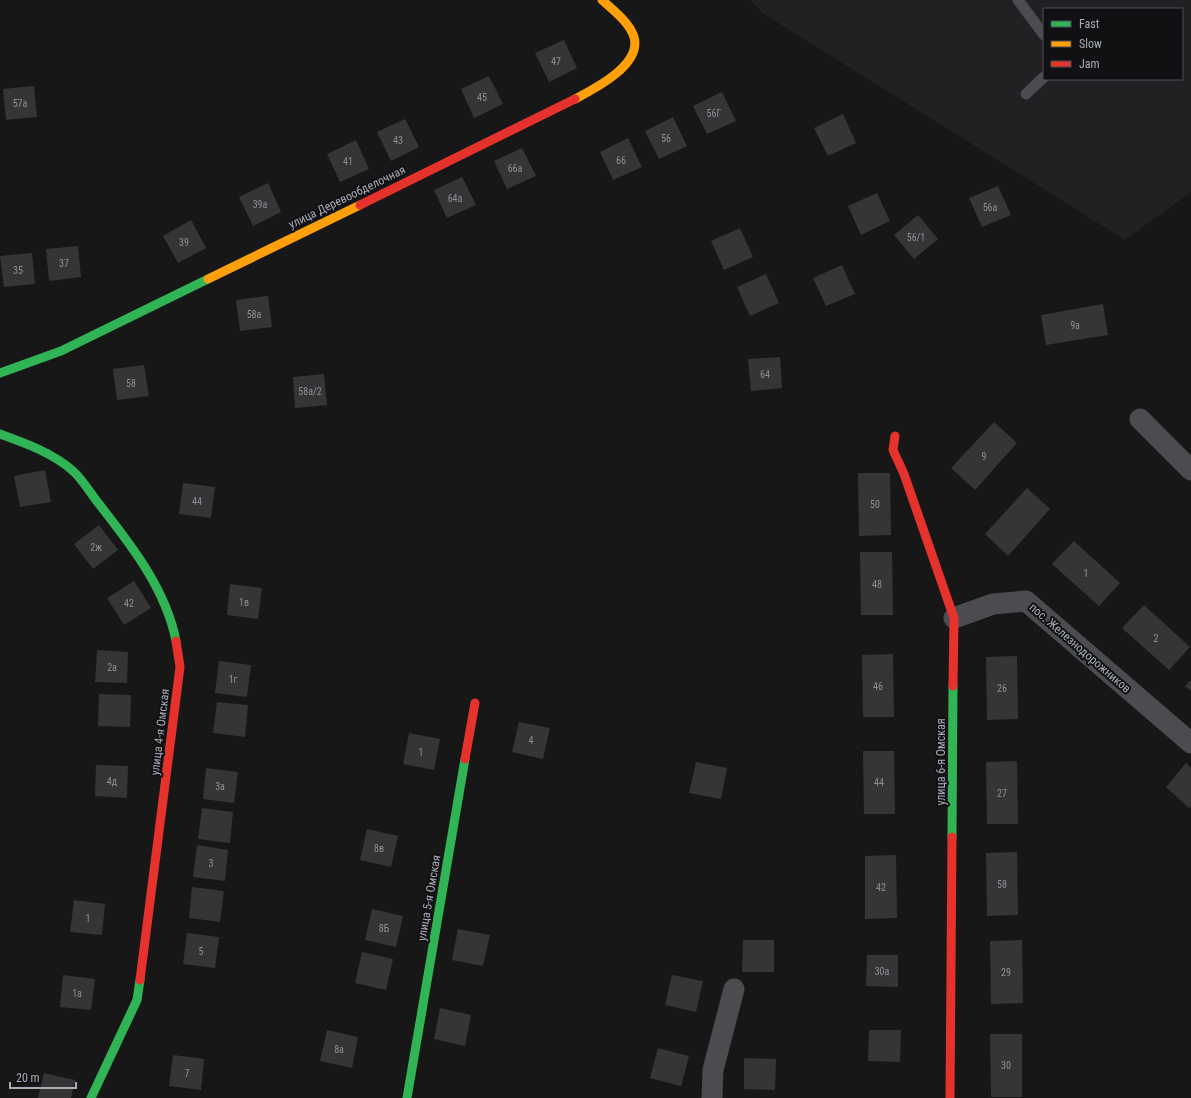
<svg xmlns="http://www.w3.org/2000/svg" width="1191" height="1098" font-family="'Roboto Condensed',sans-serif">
	<rect width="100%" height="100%" fill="#171717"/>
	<path fill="#212123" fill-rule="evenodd" d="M751 0H1191V192L1125 240 762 13ZM1044 9H1182V79H1044Z"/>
	<path fill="#353536" d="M564 40 577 68 549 82 535 53Z
		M489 76 503 104 474 118 461 89Z
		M34 86 37 117 6 120 3 89Z
		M722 92 736 121 707 134 693 106Z
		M843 114 856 143 828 156 814 128Z
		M673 117 687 146 659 159 645 131Z
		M405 119 419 147 391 161 377 132Z
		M628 138 642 167 613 180 600 152Z
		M356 140 369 169 340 182 327 154Z
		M522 148 536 176 507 189 494 161Z
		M462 177 476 205 447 218 434 190Z
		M268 183 281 212 253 226 239 197Z
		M998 186 1011 215 982 227 969 198Z
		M877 193 890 221 861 235 848 206Z
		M918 215 938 239 914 259 894 235Z
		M191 220 206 248 178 263 163 236Z
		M740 228 753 257 724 270 711 241Z
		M78 246 81 277 49 281 46 249Z
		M32 253 35 284 4 287 0 256Z
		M842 265 855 294 826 306 813 278Z
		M766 274 779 303 750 316 737 287Z
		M268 296 272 327 240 331 236 300Z
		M1103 304 1108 335 1046 345 1041 315Z
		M780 357 782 388 751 391 748 359Z
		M144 365 149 396 117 400 113 369Z
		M324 374 327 405 295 408 293 377Z
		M994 422 1017 443 975 490 951 468Z
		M45 470 51 502 20 507 14 476Z
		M858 473H890L891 535 859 536Z
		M183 483 215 487 211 518 179 514Z
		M1027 488 1050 509 1008 556 985 534Z
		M99 525 118 550 93 569 74 544Z
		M1074 541 1120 583 1099 606 1052 564Z
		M860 552H892L893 615H861Z
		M134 581 151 608 124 625 107 598Z
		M230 584 262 588 258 619 227 615Z
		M1144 605 1190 647 1169 670 1122 628Z
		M97 650 128 652 127 683 95 682Z
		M893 654 894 717H863L862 655Z
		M1017 656 1018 719 987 720 986 657Z
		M219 661 251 665 247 697 215 693Z
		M1191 680V691L1185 686Z
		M99 694 131 695 130 727 98 726Z
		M217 702 248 705 245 737 213 733Z
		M519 722 550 728 543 759 512 752Z
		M409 733 440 739 434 770 403 764Z
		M863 751H894L895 814H864Z
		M1017 761 1018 824H987L986 762Z
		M696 762 727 768 721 799 689 793Z
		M1186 763 1191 768V806L1189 808 1166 787Z
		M96 765 128 766 127 798 95 796Z
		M206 768 238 772 234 803 203 799Z
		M202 808 233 812 230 843 198 839Z
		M367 829 398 836 391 867 360 860Z
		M197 845 228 850 225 881 193 877Z
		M1017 852 1018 915 987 916 986 853Z
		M896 855 897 918 865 919V856Z
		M192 887 224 891 220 922 189 918Z
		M74 900 105 904 102 935 70 932Z
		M372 909 403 916 396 947 365 940Z
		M458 929 490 935 483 966 452 960Z
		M187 933 219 937 215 968 183 964Z
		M743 940H774V972H742Z
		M1022 940 1023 1003 991 1004 990 941Z
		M362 952 393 959 386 990 355 983Z
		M867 955H898V987L866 986Z
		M63 975 95 979 91 1010 60 1007Z
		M672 975 703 981 696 1012 665 1005Z
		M440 1008 471 1015 465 1046 434 1039Z
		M327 1030 358 1037 352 1068 320 1061Z
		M869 1030H901L900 1062 868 1061Z
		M990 1034H1022V1097H991Z
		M658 1048 689 1056 681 1086 650 1078Z
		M173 1055 204 1059 201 1090 169 1086Z
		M744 1058 776 1059 775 1090 744 1089Z
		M44 1073 75 1080 71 1098H38Z"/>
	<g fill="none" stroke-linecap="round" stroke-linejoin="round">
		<path stroke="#4b4c50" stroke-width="11" d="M1018 0 1044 35
			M1026 94 1044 77"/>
		<path stroke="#4b4c50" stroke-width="21" d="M1140 419 1191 470
			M954 618 993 604 1026 601 1191 743
			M712 1098 713 1070 734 989"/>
		<path stroke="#30b455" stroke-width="9" d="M0 373 61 351 208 279
			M0 434C25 443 53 453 73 471 83 480 91 494 99 504 131 545 166 589 176 641
			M952 837 953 686
			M91 1098 137 1000 140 980
			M407 1098 465 759"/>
		<path stroke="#ff9f0a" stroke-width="9" d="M575 99C594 89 642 65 634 37 629 22 613 10 602 0
			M208 279 360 205"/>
		<path stroke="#e5322d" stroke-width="9" d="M360 205 575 99
			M895 436 893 450 904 474 954 618 953 686
			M465 759 475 703
			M140 980 180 667 176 641
			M950 1098 952 837"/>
	</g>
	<g text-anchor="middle" stroke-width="4" stroke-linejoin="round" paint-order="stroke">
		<g font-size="10" fill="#8b8f98">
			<text x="556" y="65">47</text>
			<text x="482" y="101">45</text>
			<text x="20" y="107">57а</text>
			<text x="714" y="117">56Г</text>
			<text x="666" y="142">56</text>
			<text x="398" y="144">43</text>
			<text x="621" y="164">66</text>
			<text x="348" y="165">41</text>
			<text x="515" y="172">66а</text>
			<text x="455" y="202">64а</text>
			<text x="260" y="208">39а</text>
			<text x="990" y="211">56а</text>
			<text x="916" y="241">56/1</text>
			<text x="184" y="246">39</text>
			<text x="64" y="267">37</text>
			<text x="18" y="274">35</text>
			<text x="254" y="318">58а</text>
			<text x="1075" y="329">9а</text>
			<text x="765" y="378">64</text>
			<text x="131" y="387">58</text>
			<text x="310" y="395">58а/2</text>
			<text x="984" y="460">9</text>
			<text x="197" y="505">44</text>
			<text x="875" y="508">50</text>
			<text x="96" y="551">2ж</text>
			<text x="1086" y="577">1</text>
			<text x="877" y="588">48</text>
			<text x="244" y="606">1в</text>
			<text x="129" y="607">42</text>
			<text x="1156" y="642">2</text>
			<text x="112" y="671">2а</text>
			<text x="233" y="683">1г</text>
			<text x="878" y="690">46</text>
			<text x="1002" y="692">26</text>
			<text x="531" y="744">4</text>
			<text x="421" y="756">1</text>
			<text x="112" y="785">4д</text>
			<text x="879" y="786">44</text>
			<text x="220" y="790">3а</text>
			<text x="1002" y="797">27</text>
			<text x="379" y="852">8в</text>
			<text x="211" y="867">3</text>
			<text x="1002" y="888">58</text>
			<text x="881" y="891">42</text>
			<text x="88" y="922">1</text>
			<text x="384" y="932">8Б</text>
			<text x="201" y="955">5</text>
			<text x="882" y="975">30а</text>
			<text x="1006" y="976">29</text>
			<text x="77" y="997">1а</text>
			<text x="339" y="1053">8а</text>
			<text x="1006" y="1069">30</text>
			<text x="187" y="1077">7</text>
		</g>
		<g font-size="12" fill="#a8adb8" stroke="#111113">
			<text transform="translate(347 197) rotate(-26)" y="4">улица Деревообделочная</text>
			<text transform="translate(1080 648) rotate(41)" y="4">пос. Железнодорожников</text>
			<text transform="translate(160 732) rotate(-83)" y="4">улица 4-я Омская</text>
			<text transform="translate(941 762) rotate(-90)" y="4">улица 6-я Омская</text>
			<text transform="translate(429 898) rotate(-80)" y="4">улица 5-я Омская</text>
		</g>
	</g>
	<rect x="1043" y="8" width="140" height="72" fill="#111113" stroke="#4d4f55"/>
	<rect x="1051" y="21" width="20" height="6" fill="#30b455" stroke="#4d4f55"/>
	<text x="1079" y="28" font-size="12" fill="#a8adb8">Fast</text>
	<rect x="1051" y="41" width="20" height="6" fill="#ff9f0a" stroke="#4d4f55"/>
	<text x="1079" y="48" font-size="12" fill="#a8adb8">Slow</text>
	<rect x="1051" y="61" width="20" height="6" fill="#e5322d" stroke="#4d4f55"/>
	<text x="1079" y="68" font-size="12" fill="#a8adb8">Jam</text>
	<path d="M10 1082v6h66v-6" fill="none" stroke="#a8adb8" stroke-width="2"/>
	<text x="16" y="1082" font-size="12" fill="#a8adb8" stroke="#111113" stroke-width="3" paint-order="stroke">20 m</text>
</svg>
